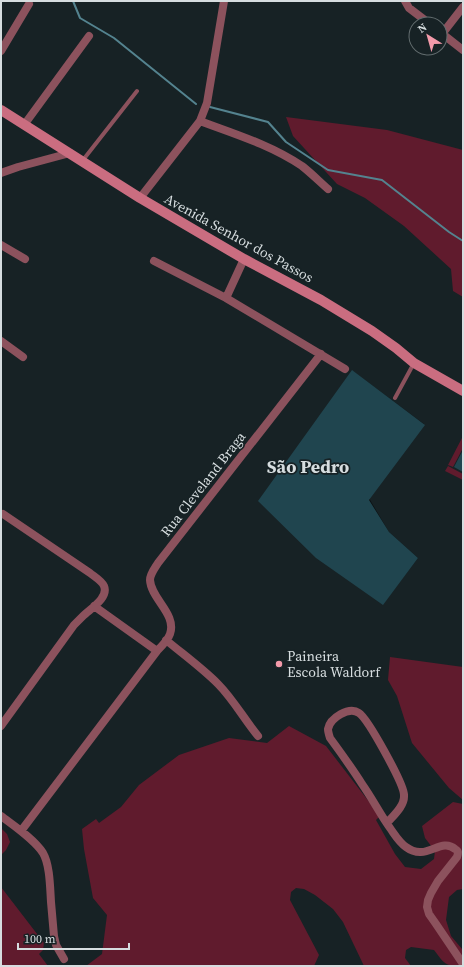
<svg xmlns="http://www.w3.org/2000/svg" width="464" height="967" font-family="'Source Serif 4',serif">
	<rect width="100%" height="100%" fill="#172225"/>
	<path fill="#601b2d" d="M286 117 387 130 463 150V297L453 291 451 269 404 226 365 198 337 184 293 136Z
		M463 436V448L453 467 448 465Z
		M448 466 463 474V480L445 471Z
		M390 657 463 667V800L449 788 412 743 397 696 388 680Z
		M289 726 326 746 380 816 376 820 395 854 405 867 421 869 434 859 435 851 425 838 422 826 453 802 463 804V889L457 890 449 897 446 920 451 936 462 949 463 954V966C444 966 445 964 434 950L411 947 406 950 405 958 411 966H364L343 922 333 909 315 895 304 889 296 888 291 892 290 900 319 955 314 966H86L102 954 107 915 93 898 84 849 82 829 96 819 99 823 121 807 139 785 179 755 229 738 267 743Z
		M1 828 7 834 10 842 6 850 1 855Z
		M1 887 44 943 43 950 39 954 48 966H1Z"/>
	<path fill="#0007" d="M353 371 424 424 369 498 389 532 418 558 383 604 259 501Z"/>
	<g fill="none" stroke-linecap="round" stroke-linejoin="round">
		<path stroke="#54838f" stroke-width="2" d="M73 1 80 18 114 38 196 104
			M210 107 268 122 286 142 328 170 382 180 449 232 463 241"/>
	</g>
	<path fill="#20454f" d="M352 370 425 425 369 500 389 532 418 558 383 605 316 558 258 501Z
		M463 450V472L454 467Z"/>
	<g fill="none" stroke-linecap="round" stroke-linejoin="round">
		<path stroke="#8c525d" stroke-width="4" d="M83 160 137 91
			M395 398 414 363"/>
		<path stroke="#8c525d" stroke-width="8" d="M405 1 409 8 430 24
			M440 32 463 50
			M442 34 463 7
			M1 51 29 4
			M200 121C235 134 271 145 302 166 311 173 320 182 328 189
			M24 125 89 36
			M1 173 18 167 70 153
			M140 198 200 121 207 103 224 1
			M1 245 25 259
			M154 261 226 298 345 369
			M226 298 244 259
			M1 341 23 357
			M94 606 157 651
			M166 640C184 655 202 668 218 684 233 699 244 719 258 736
			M1 726 74 625C77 622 80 619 83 616 90 609 109 598 104 586 102 581 95 577 90 573L3 514
			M1 816C14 826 34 839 43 853 50 865 50 887 51 902 52 913 53 924 54 936L56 945 64 959
			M387 823C393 816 405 806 404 795 404 784 368 719 359 713 349 706 330 718 328 729 328 732 329 735 330 738 341 753 352 768 362 784 372 798 380 814 390 828 395 835 399 842 406 847 410 850 415 852 420 852 432 853 444 839 455 849 459 851 458 853 457 857L438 881 431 893 428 900 427 907 429 914 436 924 463 964
			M21 831 157 651C162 646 168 640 170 634 177 614 151 599 150 580 150 574 155 568 158 563L321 354"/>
		<path stroke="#ca6d80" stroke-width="10" d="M1 110 140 198 244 259 321 300 372 331 396 348 414 363 463 391"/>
	</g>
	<circle fill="#f39aaa" stroke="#172225" stroke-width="1.5" cx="279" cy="664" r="4"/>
	<g text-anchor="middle" stroke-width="3.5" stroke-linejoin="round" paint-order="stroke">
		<g font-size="14" fill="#d6dddf" stroke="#172225">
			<text transform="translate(239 238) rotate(29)" y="5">Avenida Senhor dos Passos</text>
			<text transform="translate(203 484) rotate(-52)" y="5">Rua Cleveland Braga</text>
		</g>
		<g font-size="14" fill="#d6dddf" stroke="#172225" text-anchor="start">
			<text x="287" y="661">Paineira<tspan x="287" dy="16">Escola Waldorf</tspan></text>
		</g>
		<g font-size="18" font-weight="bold" fill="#d6dddf" stroke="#172225">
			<text x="308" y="473">São Pedro</text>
		</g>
	</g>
	<rect width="464" height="967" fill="none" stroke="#d6dddf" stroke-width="4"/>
	<g transform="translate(428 36) rotate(323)"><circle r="19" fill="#172225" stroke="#636d6f"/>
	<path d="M0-3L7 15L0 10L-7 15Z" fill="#f39aaa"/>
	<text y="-6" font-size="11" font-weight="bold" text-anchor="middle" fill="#d6dddf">N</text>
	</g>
	<path d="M18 943v6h111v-6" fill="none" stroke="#d6dddf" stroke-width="2"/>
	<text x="24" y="943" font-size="12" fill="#d6dddf" stroke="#172225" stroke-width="3" paint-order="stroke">100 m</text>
</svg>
